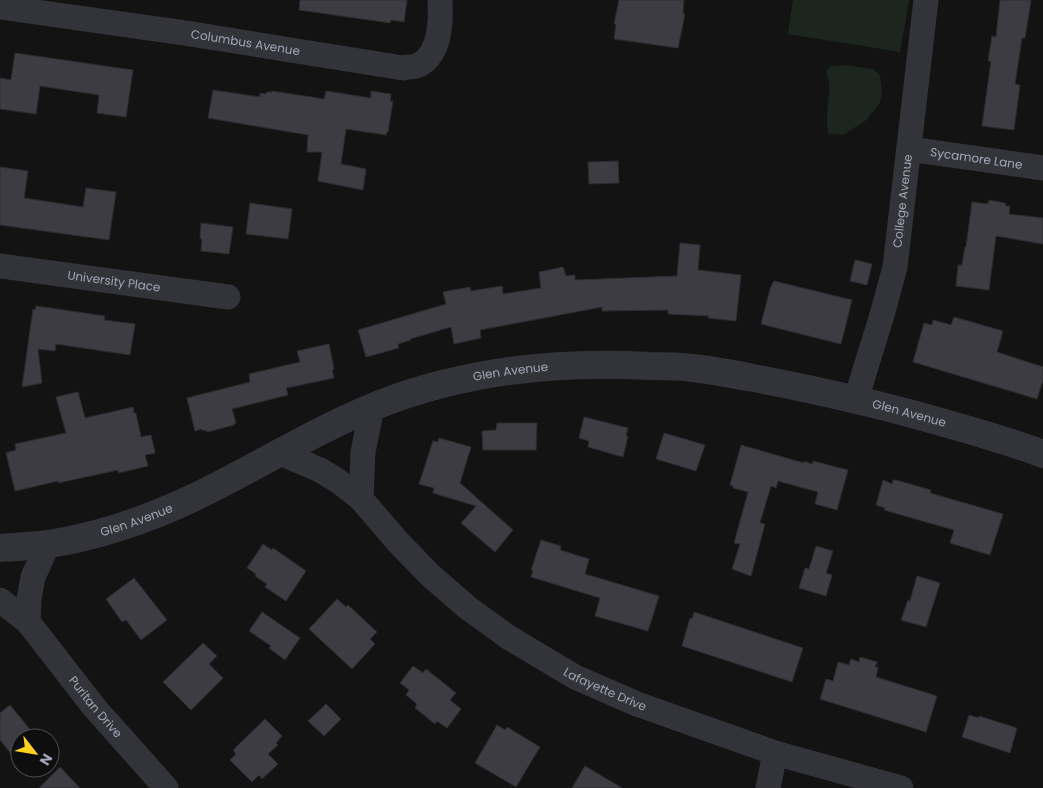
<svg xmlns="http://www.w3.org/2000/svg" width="1043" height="788" font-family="Poppins,sans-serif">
	<rect width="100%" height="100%" fill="#131314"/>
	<path fill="#1c251e" d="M793 0H909L900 52 788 34Z
		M845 65 873 69 880 75 882 90 880 103 865 121 843 135 829 134C822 114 835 91 826 71L830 66Z"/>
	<path fill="#3c3c42" stroke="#2d2c31" d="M300 0H407L404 22 391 20 390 23 299 10Z
		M619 0H684L683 14H685L678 48 614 39 616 24H614Z
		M1000 0H1031L1025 38H1022L1015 84 1020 85 1014 130 982 126 991 61H988L992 36 996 37Z
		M15 53 133 70 126 117 97 113 99 95 40 86 36 114 0 109V78L11 80Z
		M213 90 260 97V93L266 94 267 92H272V91L324 99 326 91 371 98V91L391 94 390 101H393L388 132H387L386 135 346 129 341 164 366 169 363 190 318 181 322 152H307L308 135 208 118Z
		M618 161 619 183 589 184 588 162Z
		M0 167 28 171 24 198 83 207 86 188 116 192 109 240 0 225Z
		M989 200 1005 203 1006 206H1010L1009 214 1043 218V244L996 236 989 290 956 286 958 265H962L965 247H966L972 202 988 204Z
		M250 203 292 209 288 239 246 234Z
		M201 223 233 227 229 254 201 251 202 240 200 238Z
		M680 243 700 245 698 270 741 275 736 321 708 318 709 316 668 314V310L602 311V307L480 330 481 338 454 344 451 327 410 339 411 340 398 344 399 348 366 357 358 330 446 304 443 292 470 287 471 291 502 286 503 294 541 288 539 272 563 267 566 276 575 275V280L677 276Z
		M855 260 872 264 867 285 850 281Z
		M774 281 852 300 841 344 761 324 770 289Z
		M36 306 105 316 104 320 135 324 130 355 56 344 55 351 38 349 42 383 22 387 33 309 35 310Z
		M954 317 1003 331 997 352 1043 367V380L1037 399 913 362 924 323 932 325 933 320 951 325Z
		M329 344 334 369 332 370 334 378 286 388 288 395 232 409 236 423 234 424V425L207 432 206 430 203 431 202 429 195 431 187 398 250 382 249 374 300 362 297 351Z
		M78 392 85 418 133 407 134 413H136L141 437 151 435 155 453 145 455 148 466 118 473V470L58 483V481L15 491 6 453 16 450 15 444 66 433 56 397Z
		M584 417 628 428 626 436H628L623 457 588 447 589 441 579 438Z
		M497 423H537L536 450H483L482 431 496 430Z
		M664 433 705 445 696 471 656 459Z
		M439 438 471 447 460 483 513 530 495 552 461 523 476 506 433 493 434 488 419 484 433 441 438 442Z
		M741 445 804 463V461L812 464 813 461 848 470 837 510 815 504 818 492 778 481 776 488 771 486 760 523 765 524 751 576 732 569 740 544 734 543 748 492 733 488V486L730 485Z
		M883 480 892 484 893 480H896L931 490 930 493 1003 514 990 555 950 543 954 530 884 510 885 508 876 505Z
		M541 540 561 546 560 550 589 559 585 574 659 596 648 631 595 616 600 598 531 577 533 571 531 570Z
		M263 544 272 550 273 548 306 571 286 601 265 587 267 584 255 576 256 574 247 568Z
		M816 546 833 551 826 573 832 575 826 596 799 588 805 568 809 569Z
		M917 576 940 583 926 627 901 620 908 600 910 601Z
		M134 578 167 620 141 640 126 620 122 622 106 599Z
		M337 599 346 607 348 605 377 632 370 639 375 644 352 669 309 629Z
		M262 612 300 638 285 660 269 648 271 646 249 631Z
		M694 612 803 648 792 682 682 646 690 618 692 619Z
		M203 643 217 656 209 664 223 678 191 710 163 682Z
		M860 657 877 662 875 667H878L876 677 937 696 926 732 820 699 826 679 833 681 838 662 849 665 851 659 859 662Z
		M413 666 423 673 426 669 456 693 450 700 461 709 447 728 437 721 435 724 415 708 417 704 406 695 409 690 400 683Z
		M326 704 341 719 324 736 308 721Z
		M10 705 37 738H20V765L0 740V713Z
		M969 715 979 718V716L1017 728 1010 753 962 737Z
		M265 719 282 736 276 743 278 745 268 754 278 764 262 779 259 775 252 782 230 760 236 754 233 750Z
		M497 725 505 730 507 727 540 747 516 787 475 763Z
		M585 766 622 788H572Z
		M60 767 80 788H39Z"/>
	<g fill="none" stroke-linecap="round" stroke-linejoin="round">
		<g stroke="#33333a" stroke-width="25">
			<path id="s1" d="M0 7 185 33 403 68C408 67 415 67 419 65 441 53 441 21 440 0"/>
			<path id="s2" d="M909 149 1043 168"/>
			<path id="s3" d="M0 266 228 297"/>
			<path id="s4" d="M856 399 882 315 895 267 926 0"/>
			<path id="s5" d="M278 452 320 470 338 481 361 499 398 542 430 575 468 608 508 637 575 677 637 704 775 753 901 788"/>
			<path d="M361 499 363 452 372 408"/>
			<path id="s6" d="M0 600 28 622 94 707 166 788"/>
			<path d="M28 622 29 599 33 577 48 544"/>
			<path d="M768 788 775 753"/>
		</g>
		<path stroke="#33333a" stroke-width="28" id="s7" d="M0 548C16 547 33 546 49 544 99 536 149 519 195 497 257 467 315 430 380 404 465 371 558 361 649 366 664 366 678 366 693 368 720 371 747 377 774 382 824 392 873 403 923 417 963 428 1004 439 1043 454"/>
	</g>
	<g text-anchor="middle" stroke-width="4.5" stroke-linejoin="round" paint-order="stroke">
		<g font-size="12" fill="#a3a6b6" stroke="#0e0e0f">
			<text dy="4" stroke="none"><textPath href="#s1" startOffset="248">Columbus Avenue</textPath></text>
			<text dy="4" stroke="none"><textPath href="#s2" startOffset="68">Sycamore Lane</textPath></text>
			<text dy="4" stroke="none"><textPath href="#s4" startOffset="204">College Avenue</textPath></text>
			<text dy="4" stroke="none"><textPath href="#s3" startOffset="115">University Place</textPath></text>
			<text dy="4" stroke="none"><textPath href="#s7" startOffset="545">Glen Avenue</textPath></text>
			<text dy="4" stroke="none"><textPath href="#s7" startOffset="949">Glen Avenue</textPath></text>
			<text dy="4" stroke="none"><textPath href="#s7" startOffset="140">Glen Avenue</textPath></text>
			<text dy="4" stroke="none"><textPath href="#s5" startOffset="409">Lafayette Drive</textPath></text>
			<text dy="4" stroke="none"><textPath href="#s6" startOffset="144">Puritan Drive</textPath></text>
		</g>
	</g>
	<g transform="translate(35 753) rotate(121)"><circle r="24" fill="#0e0e0f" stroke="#4a4b52"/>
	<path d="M0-4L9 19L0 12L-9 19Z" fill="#ffd220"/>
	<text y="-8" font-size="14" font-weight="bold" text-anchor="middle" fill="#a3a6b6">N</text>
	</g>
</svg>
